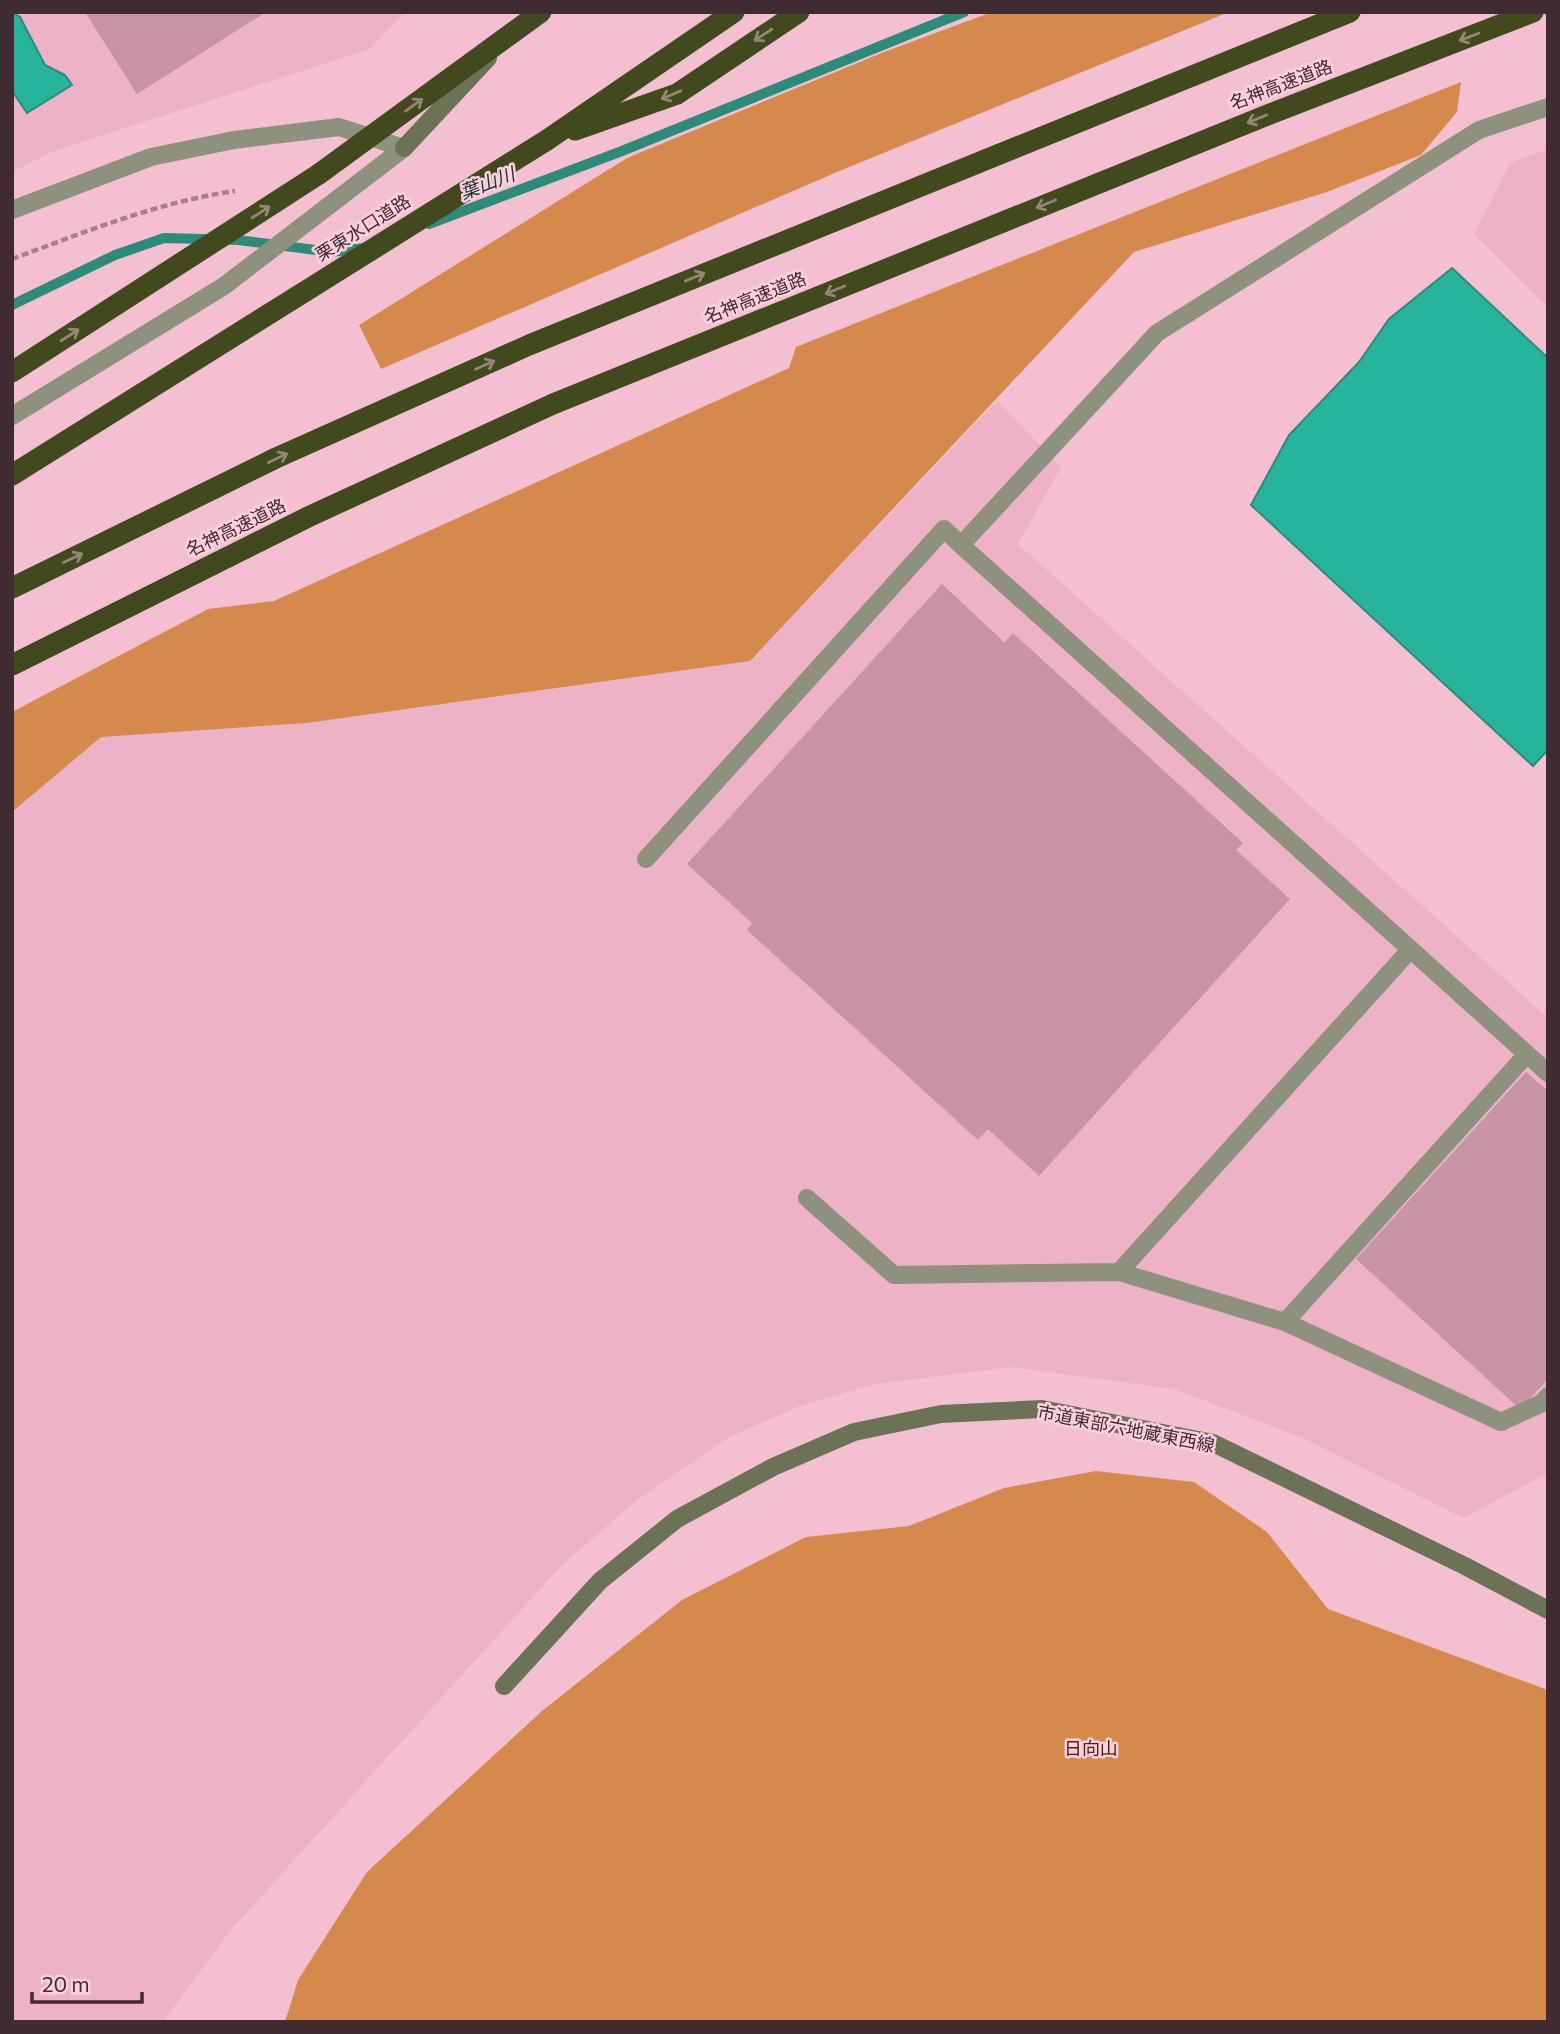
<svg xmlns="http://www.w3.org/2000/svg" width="1560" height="2034" font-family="Commissioner,'Noto Sans JP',sans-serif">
	<rect width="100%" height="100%" fill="#f4c0d1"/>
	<path fill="#eeb2c6" d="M12 12H405L370 49 54 151 12 172Z
		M1548 149V307L1474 234 1510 163Z
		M997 401 1061 467 1018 544 1548 1018V1473L1463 1518 1300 1437 1174 1389 1011 1367 875 1384 797 1407 728 1438 637 1500 561 1566 230 1931 163 2022H12V812L101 737 307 723 750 661Z"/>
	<path fill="#d5894d" d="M992 12H1229L837 172 381 369 359 325 627 158 884 52Z
		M1461 82 1457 112 1421 155 1327 192 1134 252 750 661 307 723 101 737 12 812V712L208 609 274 601 789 368 796 347Z
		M1096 1471 1194 1482 1267 1532 1328 1609 1548 1690V2022H285L298 1980 367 1872 542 1711 682 1600 806 1537 909 1526 1004 1488Z"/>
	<path fill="#25b49b" stroke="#2d8b7c" stroke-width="2" d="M12 12 20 17 45 65 65 75 72 85 27 113 12 91Z
		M1452 268 1548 358V750L1533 766 1251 505 1289 435 1359 362 1389 319Z"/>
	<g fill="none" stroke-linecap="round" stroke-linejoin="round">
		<path stroke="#2d8b7c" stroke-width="10" d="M429 224 622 151 964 12
			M12 305 115 255 164 238 238 240 331 252 365 248"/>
	</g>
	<path fill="#c694a4" d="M85 12H266L137 94Z
		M942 584 1004 642 1013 633 1243 843 1236 850 1290 899 1039 1176 988 1129 978 1140 747 930 752 923 687 864Z
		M1526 1072 1548 1091V1379L1520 1409 1356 1259Z"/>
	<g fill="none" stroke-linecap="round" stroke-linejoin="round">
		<path stroke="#a7808d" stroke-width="4.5" stroke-dasharray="7 3.5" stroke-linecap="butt" d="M12 259C85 232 158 202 235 191"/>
		<path stroke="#8d917d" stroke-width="18" d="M1548 107 1479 130 1157 333 961 545 1548 1073
			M12 210 151 157 234 140 339 127 404 148
			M646 859 944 529 961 545
			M807 1198 894 1275 1119 1272 1285 1322 1501 1422 1542 1403 1548 1396
			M1119 1272 1410 950
			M1285 1322 1527 1054"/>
		<path stroke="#8d917d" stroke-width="18" d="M12 416 224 286 404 148"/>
		<path stroke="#6c7255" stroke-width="18" d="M404 148 488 58
			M504 1686 600 1581 677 1519 773 1467 854 1432 941 1414 1042 1409 1213 1443 1465 1566 1548 1610"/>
		<path stroke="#42491f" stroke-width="21" d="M575 130 677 94 799 12
			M12 372 319 174
			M12 475 547 140 734 12
			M12 588 276 458 529 345 1350 12
			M12 665 308 517 553 404 1270 114 1533 12"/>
		<path stroke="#42491f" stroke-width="21" d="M319 174 541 12"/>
	</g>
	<defs><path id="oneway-shaft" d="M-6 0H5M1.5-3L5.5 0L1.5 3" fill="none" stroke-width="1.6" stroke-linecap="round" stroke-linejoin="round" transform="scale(1.75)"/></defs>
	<g stroke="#958675">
		<use href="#oneway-shaft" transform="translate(763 35) rotate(147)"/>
		<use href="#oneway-shaft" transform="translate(1469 37) rotate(159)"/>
		<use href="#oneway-shaft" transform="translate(671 95) rotate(157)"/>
		<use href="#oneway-shaft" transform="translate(414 105) rotate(-36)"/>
		<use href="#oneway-shaft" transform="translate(1257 119) rotate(158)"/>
		<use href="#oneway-shaft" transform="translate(1046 204) rotate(158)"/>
		<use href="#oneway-shaft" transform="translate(261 212) rotate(-33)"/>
		<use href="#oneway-shaft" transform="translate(695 277) rotate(-22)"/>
		<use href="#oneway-shaft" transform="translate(835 290) rotate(158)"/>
		<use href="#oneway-shaft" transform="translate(70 335) rotate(-33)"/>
		<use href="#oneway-shaft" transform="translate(485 365) rotate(-24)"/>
		<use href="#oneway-shaft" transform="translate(278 458) rotate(-25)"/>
		<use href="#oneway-shaft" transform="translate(73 558) rotate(-26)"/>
	</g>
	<g text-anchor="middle" stroke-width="5" stroke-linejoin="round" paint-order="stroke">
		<g font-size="18" fill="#402b32" stroke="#fbd0de">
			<text transform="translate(1281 85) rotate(-21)" y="6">名神高速道路</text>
			<text transform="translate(363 228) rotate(-32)" y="6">栗東水口道路</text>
			<text transform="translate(755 298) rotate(-22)" y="6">名神高速道路</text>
			<text transform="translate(236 528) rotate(-26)" y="6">名神高速道路</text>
			<text transform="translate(1126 1429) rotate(11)" y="6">市道東部六地蔵東西線</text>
		</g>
		<g font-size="18" fill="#44250a" stroke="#fbd0de">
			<text x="1091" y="1755">日向山</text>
		</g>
		<g font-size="19" font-style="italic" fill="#1d332e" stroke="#fbd0de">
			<text transform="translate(487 183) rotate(-21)" y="7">葉山川</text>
		</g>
	</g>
	<rect width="1560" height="2034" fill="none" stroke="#402b32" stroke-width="28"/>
	<path d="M32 1992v10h110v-10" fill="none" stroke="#402b32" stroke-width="3.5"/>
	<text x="42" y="1992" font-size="21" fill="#402b32" stroke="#fbd0de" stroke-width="5" paint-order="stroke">20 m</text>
</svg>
